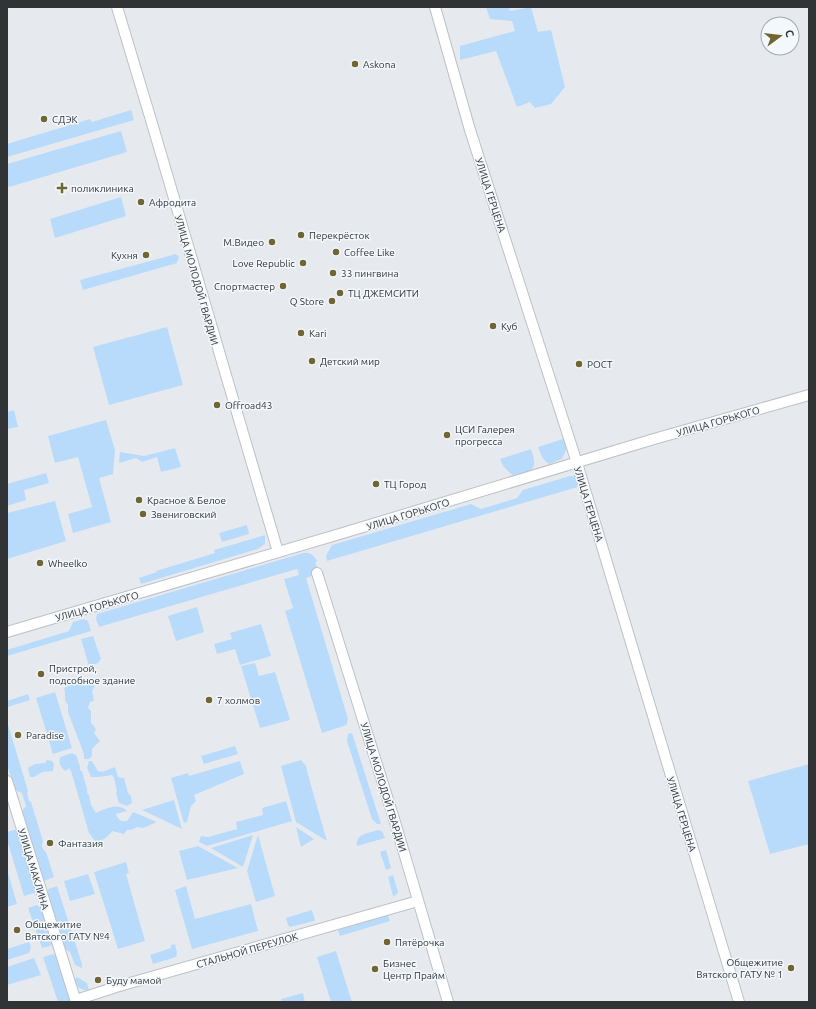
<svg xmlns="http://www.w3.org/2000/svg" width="816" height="1009" font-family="Ubuntu,sans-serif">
	<rect width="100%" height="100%" fill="#e6eaef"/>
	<path fill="#b9dbfb" d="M486 7H509L510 11 531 7 538 32 551 30 565 87 551 104 535 108 530 102 517 107 496 51 460 60V46L515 31 512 21 490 19Z
		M131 110 134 120 7 157V144L90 119 92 122Z
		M121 131 127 152 9 187 7 185V164Z
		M121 197 126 216 55 238 50 219Z
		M176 254 179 257 177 263 83 290 80 280Z
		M167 327 183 385 109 405 93 347Z
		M14 410 18 427 7 429V412Z
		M106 420 115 450 113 474 99 478 111 522 73 533 68 514 92 507 78 457 55 463 48 436Z
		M566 438 567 448 562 459 549 464C542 459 541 455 538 447Z
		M175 448 181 467 161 472 157 457 142 462 136 458 119 463 120 452 144 456Z
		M531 449C538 469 534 473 512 475L503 466 500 459Z
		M46 473 49 483 24 490 26 500 7 506V484Z
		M570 476H576L581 486 327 561 326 556 332 545 471 504 481 509 517 498 523 490Z
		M55 501 66 541 7 559V513Z
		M247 525 249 534 222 542 219 533Z
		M265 535V544L258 549 141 584 139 578 157 572 156 571 215 553 214 550Z
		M303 553C310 552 314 555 317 561L315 563 317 566 315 572 311 574 312 576 306 578 348 719 347 724 344 726 322 733 285 611 293 608 284 579 299 575 297 569 99 627 96 619 97 614Z
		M197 607 204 632 176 641 168 616Z
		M84 619 88 621 91 631 7 656V650L69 631 73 622Z
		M261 624 271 656 240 665 235 649 217 654 214 644 232 639 230 633Z
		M93 636 101 659 98 663 89 666 81 639Z
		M255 663 259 676 275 672 290 720 260 728 241 666Z
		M90 678C94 682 96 686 92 691L94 701 90 702 88 708 91 711V723L94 726 96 730 94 733 100 741 92 749V756L89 759H84V754L68 712V705L65 700V692L64 689 68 681 74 680 80 681 82 679Z
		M55 692 72 748 53 754 36 698Z
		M28 694 30 700 8 707 7 701Z
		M7 721 28 791 27 793 29 801 31 802 43 841C41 845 42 849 46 852L54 877 44 881 43 880 21 812 26 806 22 793 15 790 7 765Z
		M352 733 381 824H377L372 819 347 741 348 734Z
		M235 746 238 754 204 764 201 756Z
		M72 753 76 755C78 759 78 762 80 766V770L82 771 87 789V793L89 795 91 805 96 813C105 809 118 802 127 811L116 814C118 819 120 822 127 821L133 812 157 822 143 828 137 827 131 830H127L124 834 112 831C107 838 103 841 95 841L89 833 71 771 69 768 66 771C60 768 59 763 60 757Z
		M47 760 52 761 54 764 53 771 42 772 34 777H30L28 768 35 764 45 763Z
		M301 760 306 766 310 782 327 841 296 822 281 766Z
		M89 761H92L98 771 102 772 115 767 118 777 124 778 128 793 131 796 132 803 127 806 119 803 116 793 117 791 114 778 112 775 99 777H91L87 768Z
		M240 761 244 774 194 795 196 801 191 806 187 822 184 823 171 778 188 773 189 776Z
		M809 764V844L770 854 748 781Z
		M174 800 182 829 142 810Z
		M286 801 292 821 207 846 199 842 201 836 208 837 237 829 236 822 263 815 262 808Z
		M296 827 314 839 301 847Z
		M17 829 37 892 24 896 7 840V832Z
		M378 830 382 831 385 838 357 846C355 834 369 833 378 830Z
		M253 835 243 867 211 848Z
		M258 835 275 896 256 902 247 871Z
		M198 846 238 868 187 880 179 851Z
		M386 850 391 868 386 870 380 852Z
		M126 862 129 873 126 874 145 941 118 949 94 872Z
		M7 869 17 904 7 907Z
		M88 874 95 894 70 901 64 881Z
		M393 875 398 892 396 895 393 896 388 877Z
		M57 886 82 964V968L75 965 70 952 65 949 47 892 48 889Z
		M186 886 195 919 251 904 258 931 192 949 175 890Z
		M37 905 42 909 53 943 50 946 42 948 28 908Z
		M312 910 315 920 314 921 290 927 288 925 286 918Z
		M388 915 390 921 340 936 338 930Z
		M29 942 31 947 29 953 7 960V949Z
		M175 944 177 952 176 957 153 964 150 955 171 948V945Z
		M336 951 351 999 352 1002H331L317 957Z
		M53 954 56 956 71 1002H58L43 957Z
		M34 958 41 975 7 985V967Z
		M77 977 87 983 89 990C82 991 76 987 74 980Z
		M303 993 305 1002H282L281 999Z"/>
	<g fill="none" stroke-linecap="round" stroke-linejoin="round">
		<g stroke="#bdc1c5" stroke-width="12">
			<path id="minor" d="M117 7 151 120 278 552
				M435 7 470 130 577 463 739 1002
				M317 573 395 822 448 1002
				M7 632 343 533 654 439 809 395
				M7 781 76 1002
				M76 1000 116 987 418 901"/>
		</g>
		<use href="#minor" stroke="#fff" stroke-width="10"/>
	</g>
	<g fill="#716532" stroke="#f3f8fc" stroke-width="1.5">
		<circle cx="355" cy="64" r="4"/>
		<circle cx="44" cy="119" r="4"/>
		<path d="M60 182h4v4h4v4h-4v4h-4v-4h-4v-4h4z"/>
		<circle cx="141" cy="202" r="4"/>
		<circle cx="301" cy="235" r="4"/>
		<circle cx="272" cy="242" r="4"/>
		<circle cx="336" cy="252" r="4"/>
		<circle cx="146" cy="255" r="4"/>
		<circle cx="303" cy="263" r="4"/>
		<circle cx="333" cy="273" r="4"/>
		<circle cx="283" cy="286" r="4"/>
		<circle cx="340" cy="293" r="4"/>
		<circle cx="332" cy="301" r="4"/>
		<circle cx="493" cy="326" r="4"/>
		<circle cx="301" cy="333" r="4"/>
		<circle cx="312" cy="361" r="4"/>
		<circle cx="579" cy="364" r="4"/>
		<circle cx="217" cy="405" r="4"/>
		<circle cx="447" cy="435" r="4"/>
		<circle cx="376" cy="484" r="4"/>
		<circle cx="139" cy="500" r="4"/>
		<circle cx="143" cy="514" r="4"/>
		<circle cx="40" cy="563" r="4"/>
		<circle cx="41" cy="674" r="4"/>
		<circle cx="209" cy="700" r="4"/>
		<circle cx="18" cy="735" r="4"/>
		<circle cx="50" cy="843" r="4"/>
		<circle cx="17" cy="930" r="4"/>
		<circle cx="387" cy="942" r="4"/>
		<circle cx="791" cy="968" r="4"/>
		<circle cx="375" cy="969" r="4"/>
		<circle cx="98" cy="980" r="4"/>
	</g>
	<g text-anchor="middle" stroke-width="3" stroke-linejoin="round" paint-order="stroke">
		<g font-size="10" fill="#313335" stroke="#f3f8fc" text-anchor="start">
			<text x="363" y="68">Askona</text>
			<text x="52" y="123">СДЭК</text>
			<text x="71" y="192">поликлиника</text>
			<text x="149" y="206">Афродита</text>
			<text x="309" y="239">Перекрёсток</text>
			<text x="264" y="246" text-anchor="end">М.Видео</text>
			<text x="344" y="256">Coffee Like</text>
			<text x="138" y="259" text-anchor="end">Кухня</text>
			<text x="295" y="267" text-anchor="end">Love Republic</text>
			<text x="341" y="277">33 пингвина</text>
			<text x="275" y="290" text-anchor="end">Спортмастер</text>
			<text x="348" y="297">ТЦ ДЖЕМСИТИ</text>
			<text x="324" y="305" text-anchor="end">Q Store</text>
			<text x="501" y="330">Куб</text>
			<text x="309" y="337">Kari</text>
			<text x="320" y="365">Детский мир</text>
			<text x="587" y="368">РОСТ</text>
			<text x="225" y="409">Offroad43</text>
			<text x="455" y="433">ЦСИ Галерея<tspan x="455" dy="12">прогресса</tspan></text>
			<text x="384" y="488">ТЦ Город</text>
			<text x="147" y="504">Красное &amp; Белое</text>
			<text x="151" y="518">Звениговский</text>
			<text x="48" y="567">Wheelko</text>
			<text x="49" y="672">Пристрой,<tspan x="49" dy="12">подсобное здание</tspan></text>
			<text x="217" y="704">7 холмов</text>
			<text x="26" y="739">Paradise</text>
			<text x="58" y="847">Фантазия</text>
			<text x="25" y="928">Общежитие<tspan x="25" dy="12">Вятского ГАТУ №4</tspan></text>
			<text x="395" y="946">Пятёрочка</text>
			<text x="783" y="966" text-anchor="end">Общежитие<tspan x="783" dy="12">Вятского ГАТУ № 1</tspan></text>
			<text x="383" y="967">Бизнес<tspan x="383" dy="12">Центр Прайм</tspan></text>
			<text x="106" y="984">Буду мамой</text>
		</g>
		<g font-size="10" fill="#313335" stroke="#f3f8fc">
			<text transform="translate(491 195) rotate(72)" y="4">УЛИЦА ГЕРЦЕНА</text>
			<text transform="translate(197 280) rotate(74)" y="4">УЛИЦА МОЛОДОЙ ГВАРДИИ</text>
			<text transform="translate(718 421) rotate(-16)" y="4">УЛИЦА ГОРЬКОГО</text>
			<text transform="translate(589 504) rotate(73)" y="4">УЛИЦА ГЕРЦЕНА</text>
			<text transform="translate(408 514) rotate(-17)" y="4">УЛИЦА ГОРЬКОГО</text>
			<text transform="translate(97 606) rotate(-16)" y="4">УЛИЦА ГОРЬКОГО</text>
			<text transform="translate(384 787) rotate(73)" y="4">УЛИЦА МОЛОДОЙ ГВАРДИИ</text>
			<text transform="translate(682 814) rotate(73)" y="4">УЛИЦА ГЕРЦЕНА</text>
			<text transform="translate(34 869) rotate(73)" y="4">УЛИЦА МАКЛИНА</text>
			<text transform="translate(247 950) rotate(-16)" y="4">СТАЛЬНОЙ ПЕРЕУЛОК</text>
		</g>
	</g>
	<rect width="816" height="1009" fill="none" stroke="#313335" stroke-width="16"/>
	<g transform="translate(780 36) rotate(75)"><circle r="19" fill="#f3f8fc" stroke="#a5a9ac"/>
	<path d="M0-3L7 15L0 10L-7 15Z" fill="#716532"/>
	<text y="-6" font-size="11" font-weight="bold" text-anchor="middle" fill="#313335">С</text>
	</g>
</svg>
